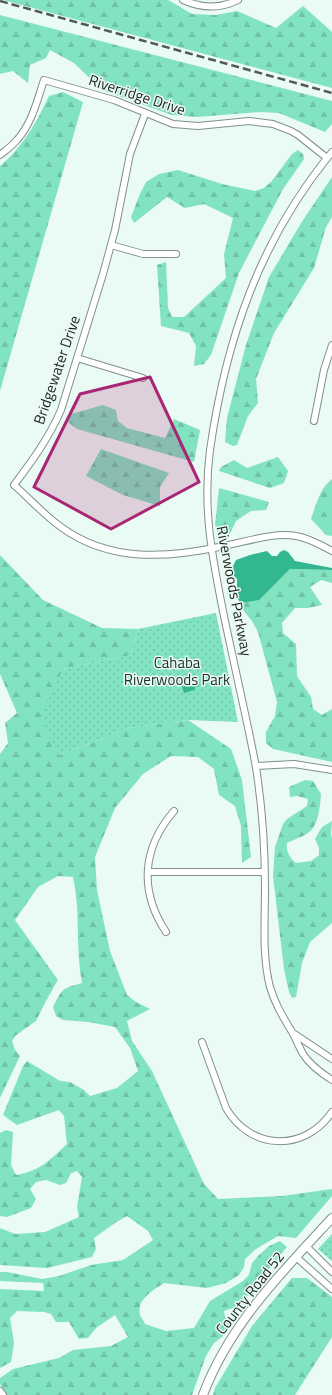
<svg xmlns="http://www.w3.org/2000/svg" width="332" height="1395" font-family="'Titillium Web',sans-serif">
	<defs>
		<pattern id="forest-firs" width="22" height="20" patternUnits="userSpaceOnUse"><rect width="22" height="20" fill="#82e3c1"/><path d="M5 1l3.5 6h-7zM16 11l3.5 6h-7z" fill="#70c2a5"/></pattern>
		<pattern id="park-dots" width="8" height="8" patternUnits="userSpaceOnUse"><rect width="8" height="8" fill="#82e3c1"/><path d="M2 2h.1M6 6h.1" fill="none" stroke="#70c2a5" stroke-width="1.8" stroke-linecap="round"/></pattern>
	</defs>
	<rect width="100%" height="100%" fill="#eafaf4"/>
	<path fill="url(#forest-firs)" d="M3 0H168L192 14 216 15 237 11 276 28 303 6 332 32V88Z
		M0 15 332 101V124L325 132 279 113 260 112 197 117 172 115 102 90 74 63 50 50 46 58 30 65 28 83 13 71 0 74Z
		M63 92 83 102 0 391V166C23 147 36 123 49 96Z
		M298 150 303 154 304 159 283 189 239 273 211 355 204 364 194 366 196 346 189 333 161 326 157 265 166 262 168 308 172 317H184L226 278 224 254 233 218 204 204 185 208 167 197 134 223 131 217 140 194 146 182 159 174 178 170 222 184 255 191 264 188 271 182 292 154Z
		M332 177V217L326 227 314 268 274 333 256 379 258 403 248 416 237 445 233 446 225 442 227 418 246 345 269 277 303 220Z
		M103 405 116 410 118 421 127 428 165 438 174 419 200 430 194 462 77 429 68 422 71 414Z
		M101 449 169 473 160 487V506L123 495 86 476Z
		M278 457 288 471 284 483 270 488 219 471 221 467 234 460 247 468Z
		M332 479V536L326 535 311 519C316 505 320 488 332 479Z
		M219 488 269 502 266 510 251 511 236 521 229 536 219 535 215 525Z
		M0 555 43 600 102 628 138 629 131 655 63 669 59 755 129 728 188 720 231 749 242 780 251 857 242 863 241 826 235 806 219 795 214 769 198 757 171 756 143 774 115 808 95 857 97 890 110 951 127 995 136 1002 150 1009 127 1021 132 1041 152 1071 204 1184 218 1199 282 1196 332 1189V1196L296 1238 278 1236 256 1249 245 1259 244 1267 239 1275 226 1283 207 1288 164 1283C154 1290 136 1299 140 1315 141 1318 144 1321 145 1324L166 1331 194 1328 210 1301 243 1281 249 1275 252 1263 258 1256 269 1246 280 1241 287 1247 239 1306 224 1311 225 1317 231 1323 222 1337 214 1343 206 1356 192 1395H7L0 1384V1378L13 1369 59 1358 73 1350 111 1346 128 1337 115 1315 96 1328 88 1338 79 1339 69 1322H56L51 1314 44 1312 17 1311 10 1318 14 1343 11 1362 0 1368V1289L44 1291 43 1283 0 1281V1272H7L42 1279 59 1276 91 1265 123 1260 153 1240 148 1231 127 1216 115 1223 94 1238 96 1249 92 1257 47 1268 0 1265V1228L15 1234 45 1232 79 1217 77 1207 82 1177 77 1171 71 1173 66 1183 60 1185 46 1180 36 1182 30 1189 36 1199 31 1208 7 1217 0 1216V1133L6 1130 13 1132 11 1165 16 1175C40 1171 50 1160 67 1144L64 1116 59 1110 17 1125 3 1115 23 1066 27 1061 60 1081 70 1082 84 1090 90 1096 117 1088 138 1071 130 1048 115 1027 88 1022 63 1020 56 1016 53 1007C63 988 61 989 82 983 75 948 81 912 73 877L58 876 38 887 15 920 58 980 46 1001 36 1021 15 1036 12 1041 15 1050 20 1056 0 1098V754L8 743 5 723 17 713 0 674Z
		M290 569 332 570V583L321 580 310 587 322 605 308 608H295L282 623 283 633 296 644 297 676 311 697 313 709 322 715 332 709V762L273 749 266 743V732L275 716 277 702 258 632 252 621 243 610 240 602C257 603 278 581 290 569Z
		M305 780 313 781 321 794C320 807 319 828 305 835 299 838 293 840 287 843 286 851 289 857 296 863L311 861 319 855V848L315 839 322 827 332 821 331 834 332 839V923L310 942 302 963 296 997 292 998 289 992 284 969 273 876 275 847 283 824 287 819 307 806 308 799 297 796 290 797 289 787Z
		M292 1278H307L332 1297V1337L295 1395H213L215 1388 252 1326Z"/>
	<path fill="url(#park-dots)" d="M216 613 238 722 188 720 129 728 59 755 41 717 63 669 131 655 138 629Z
		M332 1234V1261L318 1249Z"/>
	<path fill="#33b791" d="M284 550 288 552 295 561 332 568V570L290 569 259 600 246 602H240L237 598V579L233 575 231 570 236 560 250 555 267 551 272 556H277L280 552Z
		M192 680 200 684 198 687H196L194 690 184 693 182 687 189 684Z"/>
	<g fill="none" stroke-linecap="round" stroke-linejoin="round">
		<g stroke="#819089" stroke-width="8">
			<path id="minor" d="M183 0C201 8 220 9 238 0
				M145 114 130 154 115 230 103 274 61 410C49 438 32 461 14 485 30 499 44 515 61 527 110 563 168 558 224 546 245 542 274 532 296 536 309 538 321 545 332 551
				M332 152C260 239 226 339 210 450 202 510 213 562 225 621 233 658 241 695 249 732 252 748 256 764 258 781 263 817 265 853 265 889 265 921 262 956 270 987 275 1004 283 1017 292 1032 296 1039 299 1047 303 1054 310 1065 321 1073 332 1080
				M0 155C5 151 12 146 17 140 32 123 37 101 44 80L114 100 173 124 198 126 249 121 273 124 291 131 298 135 327 158
				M111 245 143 254H176
				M77 358 143 378
				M314 421 324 370 332 345
				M256 766 294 764 332 770
				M148 872H265
				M166 932C139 891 142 848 174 811
				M293 1033 332 1059
				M202 1042 226 1108C250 1150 304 1153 332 1112
				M306 1246 332 1272
				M296 1257 332 1289
				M0 1391 3 1395"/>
		</g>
		<g stroke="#819089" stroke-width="10">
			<path id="secondary" d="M203 1395C229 1325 282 1272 332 1218"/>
		</g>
		<use href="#minor" stroke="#fff" stroke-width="6"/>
		<use href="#secondary" stroke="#fff" stroke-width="8"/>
		<path stroke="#505956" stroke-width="2.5" stroke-dasharray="8 4" stroke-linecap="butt" d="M0 1 332 93"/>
	</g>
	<path fill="#a82774" fill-opacity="0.2" stroke="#a82774" stroke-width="3" stroke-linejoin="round" d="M150 377 199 482 111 529 34 487 80 394Z"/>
	<g text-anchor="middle" stroke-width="3" stroke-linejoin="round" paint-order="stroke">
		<g font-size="15" fill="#1a201e" stroke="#eafaf4">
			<text transform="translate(137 95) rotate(18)" y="5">Riverridge Drive</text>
			<text transform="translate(57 370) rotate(-71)" y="5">Bridgewater Drive</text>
			<text transform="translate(234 591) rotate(79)" y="5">Riverwoods Parkway</text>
			<text transform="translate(250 1293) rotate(-52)" y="5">County Road 52</text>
		</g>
		<g font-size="15" fill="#1b3129" stroke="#eafaf4">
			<text x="177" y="668">Cahaba<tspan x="177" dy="17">Riverwoods Park</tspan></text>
		</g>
	</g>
</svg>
